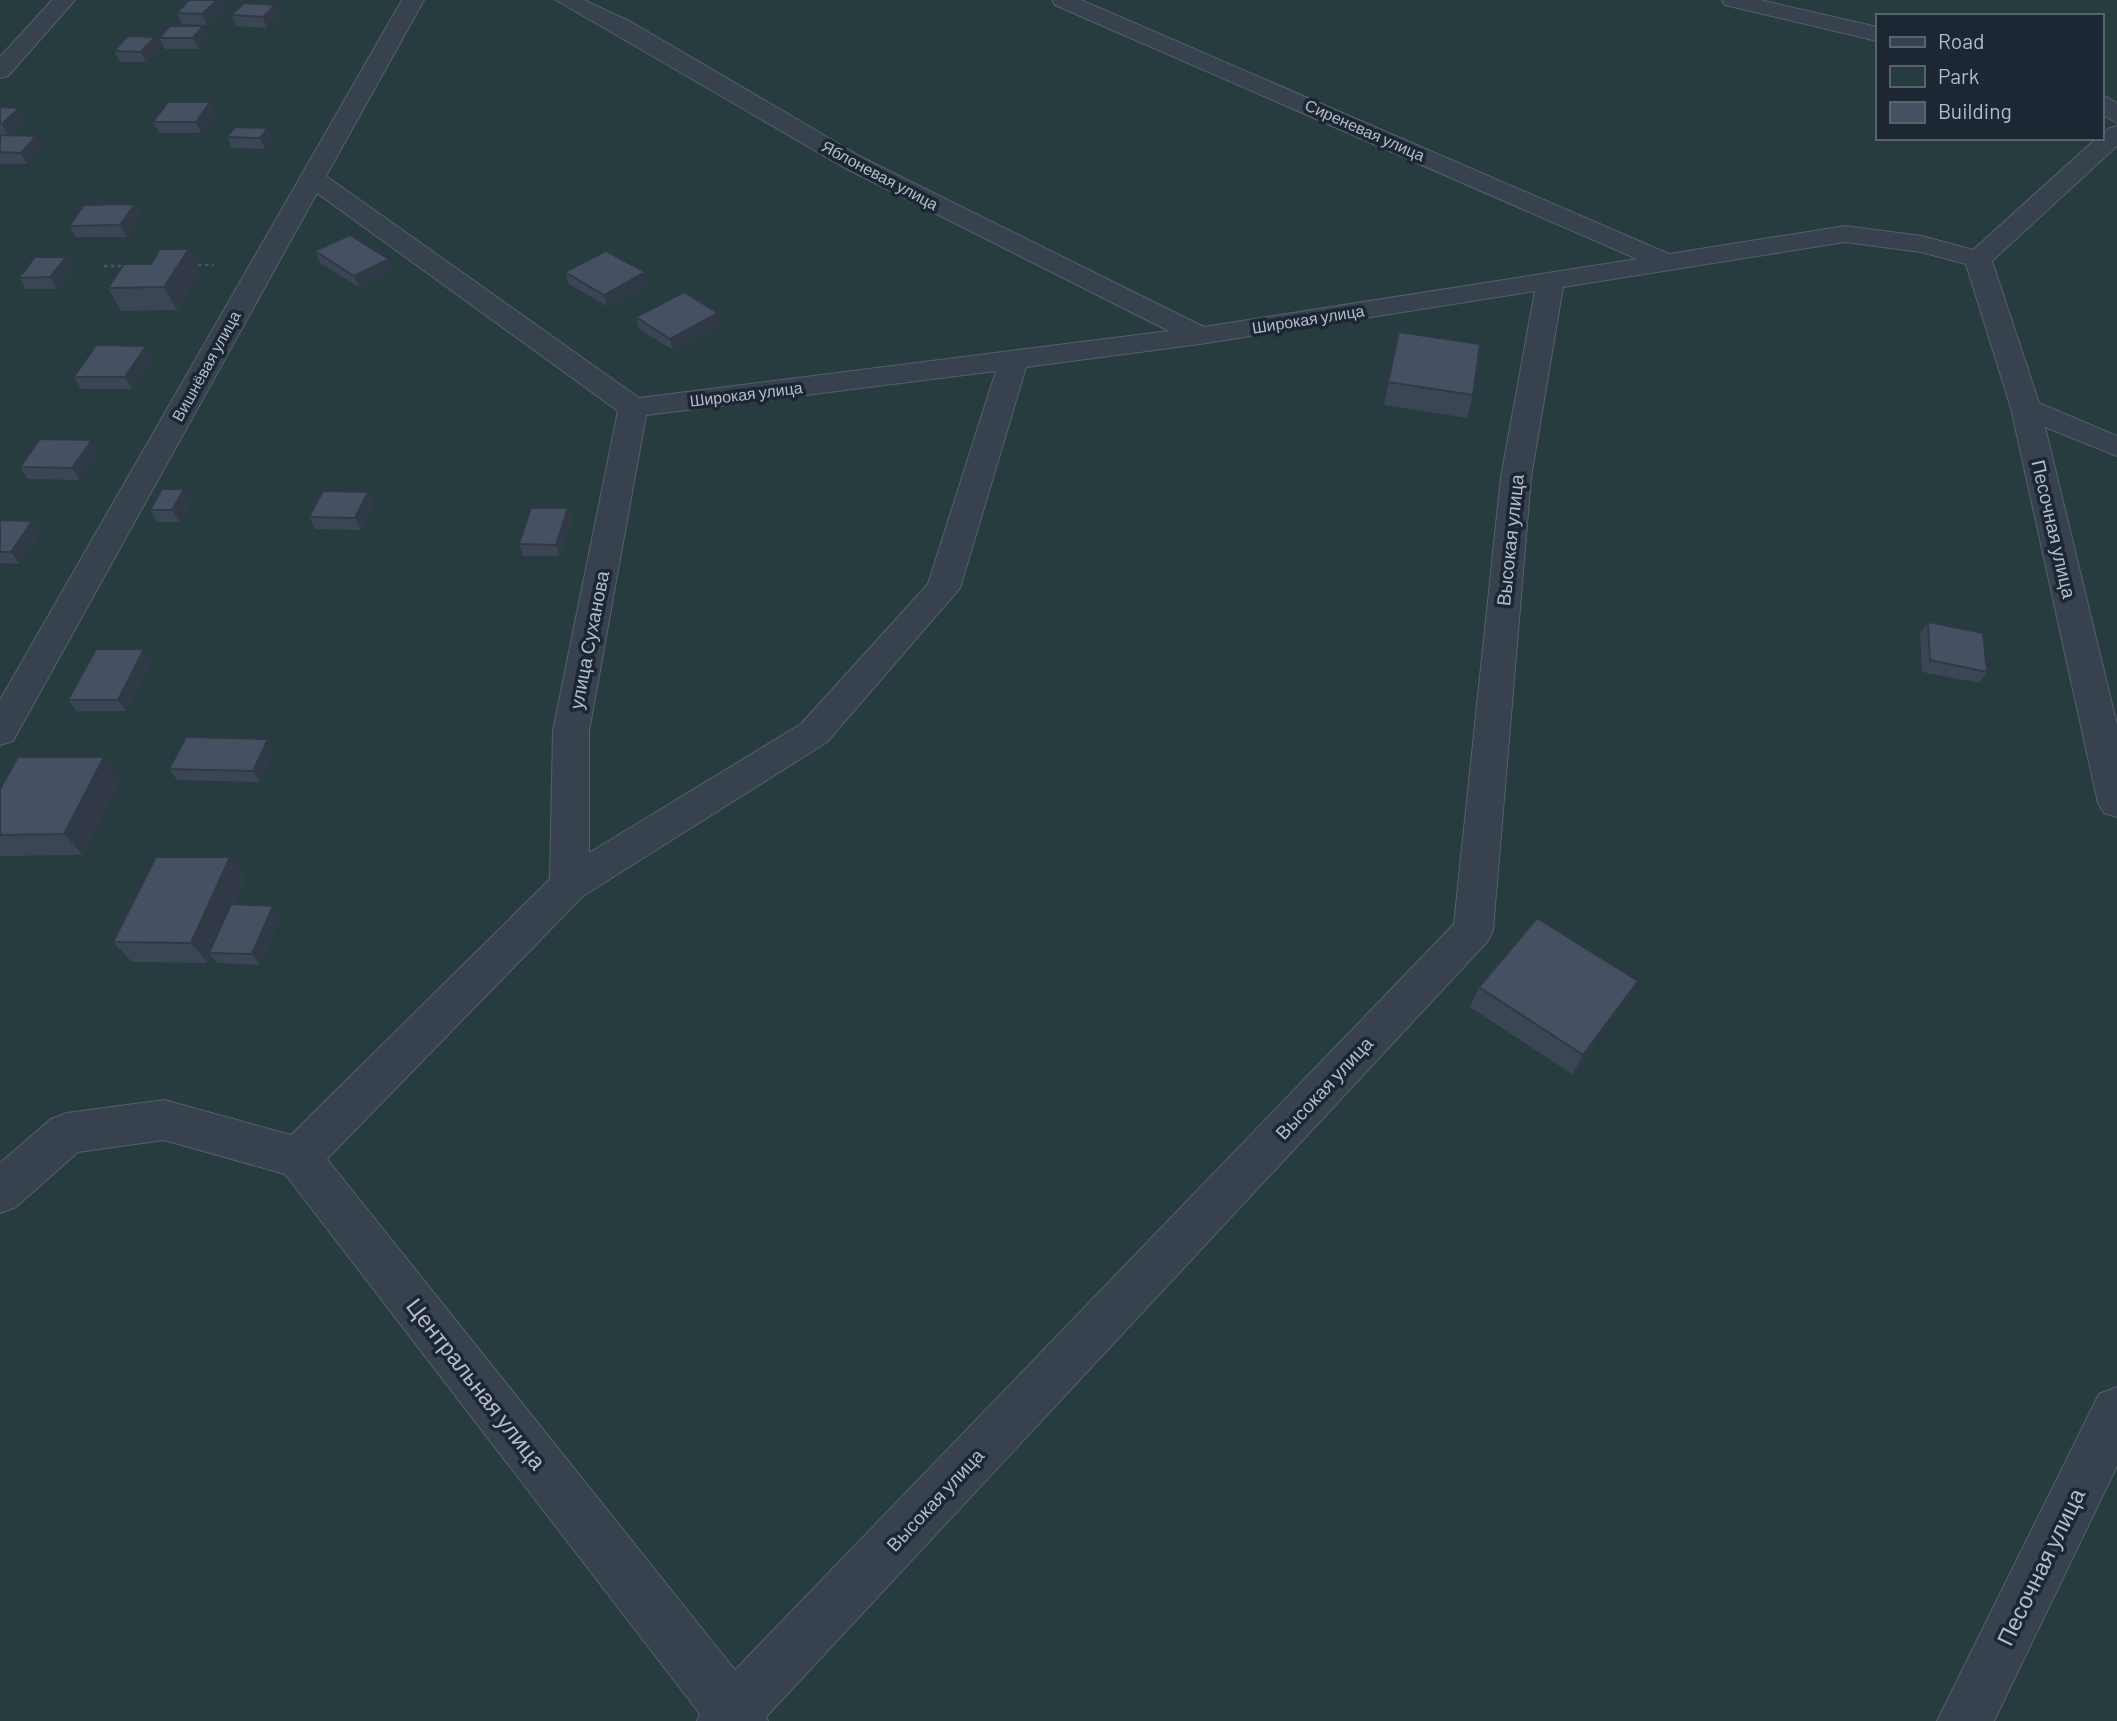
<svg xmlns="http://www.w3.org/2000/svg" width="2117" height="1721" font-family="Barlow,sans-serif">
	<rect width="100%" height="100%" fill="#242f3e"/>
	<path fill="#263c3f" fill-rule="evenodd" d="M0 0H2117V1721H0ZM1877 16H2101V138H1877Z"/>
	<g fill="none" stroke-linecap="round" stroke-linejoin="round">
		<g stroke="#565f6c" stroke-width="2">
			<path id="minor" d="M52 0H75L8 76 0 78V57Z
				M402 0H424L326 176 639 398 1169 331 845 168 556 0H584L631 22 863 158 1204 327 1637 259 1055 5 1052 0H1081L1669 254 1845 226 1922 236 1973 250 2097 138H2101L2109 128 2117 126V146L1992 261 2039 403 2117 436V456L2045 427 2117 725V817L2104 813 2098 803 2011 408 1966 264 1921 252 1845 242 1563 287 1531 477 1493 930 1487 942 766 1717 768 1721H697L700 1714 285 1174 164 1140 78 1152 16 1207 0 1213V1163L51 1119 67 1113 164 1100 291 1135 550 879 553 731 618 411 317 193 13 741 0 745V700ZM1535 291 1501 477 1454 924 735 1670 327 1159 583 896 827 742 960 588 1026 367 1200 344ZM996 371 928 584 801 724 589 853V731L646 415Z
				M1722 0H1760L1877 27V41L1725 5Z
				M2101 94 2117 103V123L2101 114Z
				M2117 1387V1466L1994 1721H1937L2099 1394Z"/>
		</g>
		<path stroke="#44595c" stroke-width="2.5" stroke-dasharray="3.5 3.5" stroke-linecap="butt" d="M191 265H214
			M104 266H127"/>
		<use href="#minor" fill="#38414e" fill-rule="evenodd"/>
	</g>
	<path fill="#3b4654" d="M225 8 207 25 182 24 177 13Z
		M231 15 280 16 267 28 236 26Z
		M207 36 198 49H165L159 38Z
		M155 37 160 47 146 62H120L114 51Z
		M0 107 25 119 9 135 36 136 43 147 27 164H0Z
		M215 113 201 133H159L153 122Z
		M268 128 272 140 265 149 232 148 227 137Z
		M135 204 141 216 126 237H75L69 226Z
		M189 249 200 272 177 310 121 311 108 288 151 264Z
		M315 251 389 259 394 270 359 287 320 263Z
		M73 268 57 289H26L19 278Z
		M565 272 648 284 607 306 569 284Z
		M636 317 720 324 673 350 639 329Z
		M1399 332 1473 395 1467 418 1384 405Z
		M153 358 132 389H81L74 377Z
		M99 451 80 480 28 479 20 467Z
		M184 489 191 500 180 522H157L150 510Z
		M374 503 361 530 315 529 309 517Z
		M568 508 572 519 560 556H523L519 544Z
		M0 520 32 521 41 532 20 564 0 563Z
		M1928 622 1987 672 1979 683 1922 672 1920 634Z
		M152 661 126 711H77L68 700Z
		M275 751 260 782 177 780 169 769Z
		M121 779 83 855 0 856V789Z
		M246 878 234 904 281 916 260 965 218 963 211 956 208 963 132 962 113 942Z
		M1638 981 1626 1001 1572 1074 1470 1007 1479 987Z"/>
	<path fill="#303945" d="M217 0H221L225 8 207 25 202 14Z
		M275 5 280 16 267 28 263 17Z
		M203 26 207 36 198 49 193 38Z
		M155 37 160 47 146 62 141 52Z
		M210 102 215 113 201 133 196 122Z
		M19 108 25 119 8 136 2 124Z
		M268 128 272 140 265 149 260 138Z
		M36 136 43 147 27 164 21 153Z
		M135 204 141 216 126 237 120 225Z
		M189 249 200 272 177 310 164 287Z
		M66 257 73 268 57 289 50 277Z
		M389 259 394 270 359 287 354 276Z
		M645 272 648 284 607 306 604 295Z
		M718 313 720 324 673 350 670 339Z
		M146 346 153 358 132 389 125 377Z
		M92 440 99 451 80 480 72 468Z
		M184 489 191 500 180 522 172 510Z
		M368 492 374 503 361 530 355 518Z
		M568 508 572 519 560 556 556 545Z
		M32 521 41 532 20 564 11 552Z
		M144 649 152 661 126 711 118 700Z
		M268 739 275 751 260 782 253 771Z
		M104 757 121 779 83 855 64 834Z
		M230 857 246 878 213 953H209L211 956 208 963 191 943Z
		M273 906 281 916 260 965 252 954Z
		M1638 981 1626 1001 1572 1074 1583 1055Z"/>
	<path fill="#455162" stroke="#303945" stroke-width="2" d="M189 0H217L202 14 177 13Z
		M244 3 275 5 263 17 231 15Z
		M170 26H203L193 38H159Z
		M128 36 155 37 141 52 114 51Z
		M168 102H210L196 122H153Z
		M0 107 19 108 2 124H0Z
		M235 127 268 128 260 138 227 137Z
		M0 135 36 136 21 153 0 152Z
		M135 204 120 225 69 226 84 205Z
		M350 235 389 259 354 276 315 251Z
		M160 249H189L164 287 108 288 124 264H151Z
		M606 251 645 272 604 295 565 272Z
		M35 257H66L50 277 19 278Z
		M684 292 718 313 670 339 636 317Z
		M1399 332 1480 344 1473 395 1388 382Z
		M96 345 146 346 125 377H74Z
		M40 439 92 440 72 468 20 467Z
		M162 489H184L172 510H150Z
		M323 491 368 492 355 518 309 517Z
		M531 508H568L556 545 519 544Z
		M0 520 32 521 11 552H0Z
		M1928 622 1983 633 1987 672 1930 660Z
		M96 649H144L118 700H68Z
		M186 737 268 739 253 771 169 769Z
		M18 757H104L64 834 0 835V789Z
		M156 857H230L191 943 113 942Z
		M231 904 273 906 252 954 209 953Z
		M1537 918 1638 981 1583 1055 1479 987Z"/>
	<g text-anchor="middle" stroke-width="7" stroke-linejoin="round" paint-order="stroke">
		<g font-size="16" fill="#b4bcc9" stroke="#1d2633">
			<text transform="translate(1365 130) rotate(24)" y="6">Сиреневая улица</text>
			<text transform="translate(880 175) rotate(28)" y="6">Яблоневая улица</text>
			<text transform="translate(1308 319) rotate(-9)" y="6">Широкая улица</text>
			<text transform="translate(206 366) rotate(-61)" y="6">Вишнёвая улица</text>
			<text transform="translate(746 394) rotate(-7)" y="6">Широкая улица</text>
		</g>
		<g font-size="19" fill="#b4bcc9" stroke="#1d2633">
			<text transform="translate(2054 529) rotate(77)" y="7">Песочная улица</text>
			<text transform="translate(1510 540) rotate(-84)" y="7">Высокая улица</text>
			<text transform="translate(589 640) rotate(-79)" y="7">улица Суханова</text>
			<text transform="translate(1324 1088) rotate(-47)" y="7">Высокая улица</text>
			<text transform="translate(935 1500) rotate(-47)" y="7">Высокая улица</text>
		</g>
		<g font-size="23" fill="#b4bcc9" stroke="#1d2633">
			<text transform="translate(476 1384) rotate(52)" y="8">Центральная улица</text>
			<text transform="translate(2041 1567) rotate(-64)" y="8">Песочная улица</text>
		</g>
	</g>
	<rect x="1876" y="14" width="228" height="126" fill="#1d2633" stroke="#59626f" stroke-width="2"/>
	<rect x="1890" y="37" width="35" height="10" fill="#38414e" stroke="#59626f" stroke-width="2"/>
	<text x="1938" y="49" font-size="21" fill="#b4bcc9">Road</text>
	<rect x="1890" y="66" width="35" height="21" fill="#263c3f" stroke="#59626f" stroke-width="2"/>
	<text x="1938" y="84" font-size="21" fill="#b4bcc9">Park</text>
	<rect x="1890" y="102" width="35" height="21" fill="#455162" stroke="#59626f" stroke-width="2"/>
	<text x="1938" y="119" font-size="21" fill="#b4bcc9">Building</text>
</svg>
